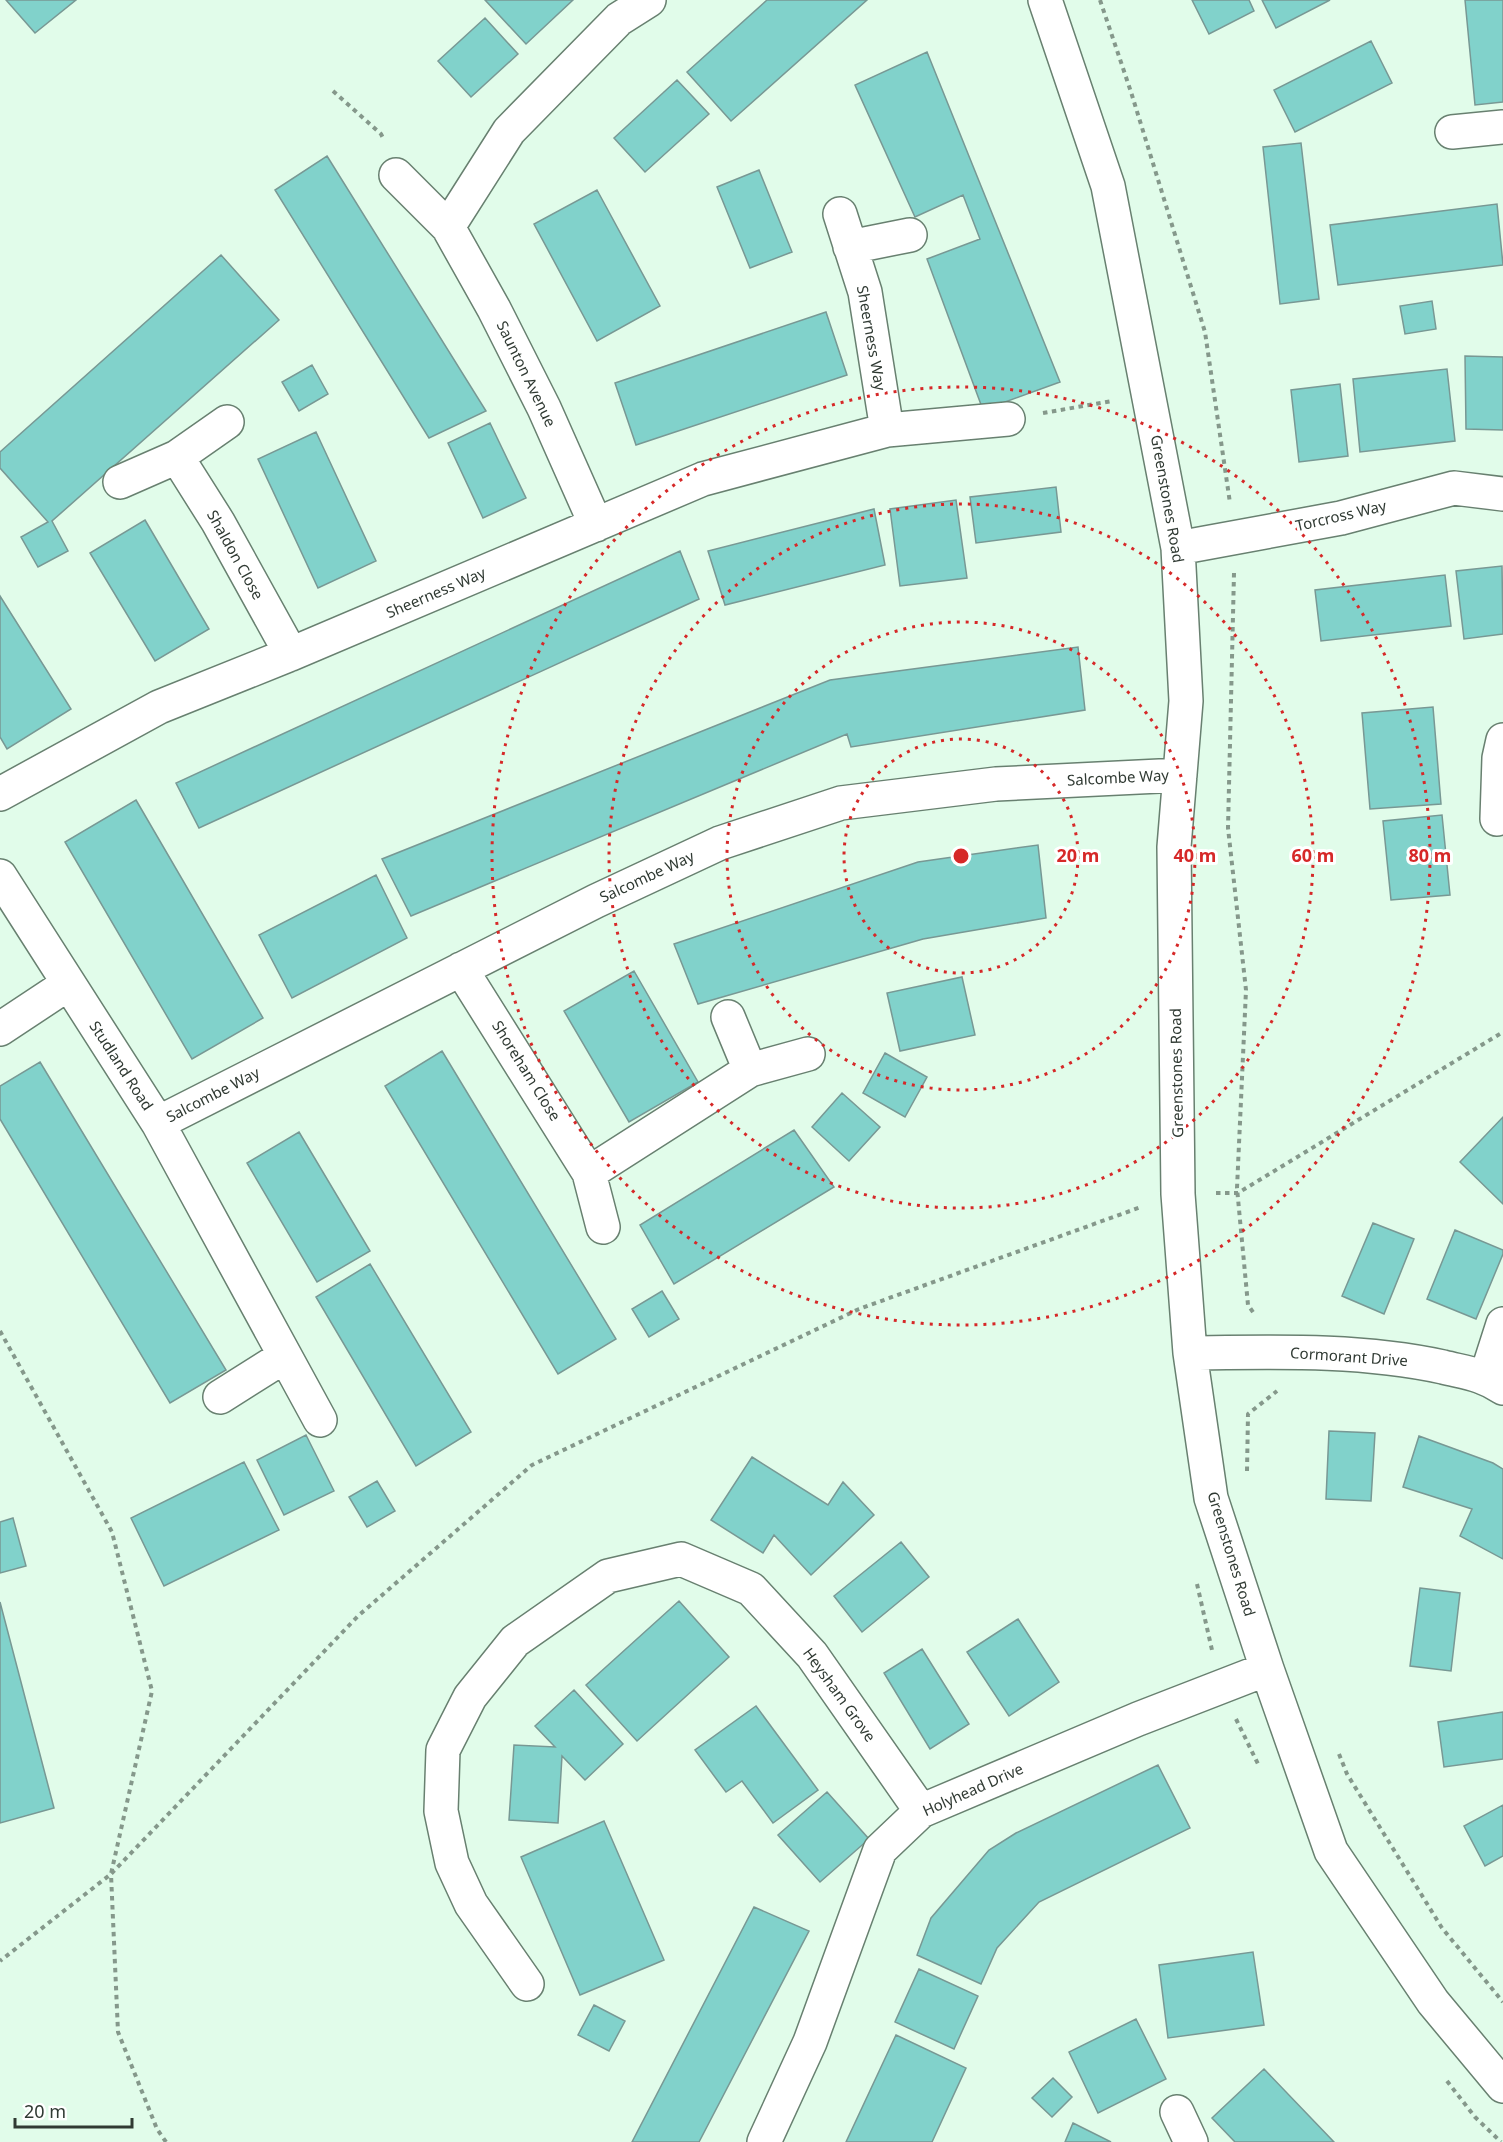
<svg xmlns="http://www.w3.org/2000/svg" width="1503" height="2142" font-family="'Noto Sans',sans-serif">
	<rect width="100%" height="100%" fill="#e1fcea"/>
	<path fill="#81d2cb" stroke="#789894" stroke-width="1.5" d="M6 0H76L35 33Z
		M485 0H573L526 44Z
		M767 0H867L731 121 687 72Z
		M1192 0H1249L1254 11 1209 34Z
		M1262 0H1330L1276 28Z
		M1465 0H1503V102L1475 105Z
		M485 18 518 54 471 97 438 61Z
		M1371 41 1392 83 1295 132 1274 90Z
		M927 52 1060 382 983 410 927 259 980 239 963 195 915 217 855 85Z
		M677 80 709 114 645 172 614 138Z
		M1301 143 1319 299 1280 304 1263 147Z
		M327 156 486 411 429 438 275 190Z
		M759 170 792 252 750 268 717 187Z
		M597 190 660 306 597 341 534 224Z
		M1497 204 1503 265 1338 285 1330 225Z
		M221 255 279 320 52 521 68 551 38 567 21 537 48 522 0 468V452Z
		M1432 301 1436 329 1405 334 1400 306Z
		M826 312 847 375 636 445 615 383Z
		M1465 356 1503 357V430L1466 429Z
		M312 365 328 394 299 411 282 382Z
		M1447 369 1455 441 1360 452 1353 379Z
		M1340 384 1348 456 1299 462 1291 390Z
		M490 423 526 498 483 518 448 443Z
		M316 432 376 561 318 588 258 459Z
		M1056 487 1061 532 976 543 970 497Z
		M956 500 967 578 900 586 890 509Z
		M874 509 885 565 725 605 708 551Z
		M145 520 209 629 155 661 90 553Z
		M680 551 699 599 199 828 176 783Z
		M1502 566 1503 634 1464 639 1456 571Z
		M1445 575 1451 626 1321 641 1315 590Z
		M0 596 71 709 7 749 0 737Z
		M1078 647 1085 710 851 747 847 734 411 916 382 859 830 680Z
		M1433 707 1441 804 1370 809 1362 713Z
		M136 800 263 1018 192 1059 65 842Z
		M1442 815 1450 895 1391 900 1383 821Z
		M1038 845 1046 918 923 939 698 1004 674 944 918 862Z
		M376 875 407 938 292 998 259 935Z
		M634 971 698 1082 629 1122 564 1011Z
		M962 977 975 1035 900 1051 887 993Z
		M442 1051 616 1339 558 1374 385 1086Z
		M885 1053 927 1077 905 1117 863 1093Z
		M40 1062 226 1370 170 1403 0 1119V1086Z
		M842 1093 880 1127 849 1161 812 1127Z
		M1503 1117V1204L1460 1162Z
		M794 1130 834 1187 674 1284 640 1225Z
		M299 1132 370 1251 317 1282 247 1163Z
		M1373 1223 1414 1239 1384 1314 1342 1296Z
		M1455 1230 1503 1250V1254L1476 1319 1427 1299Z
		M370 1264 471 1432 416 1466 316 1297Z
		M662 1291 679 1319 649 1337 632 1309Z
		M1329 1431 1375 1433 1371 1501 1326 1499Z
		M306 1435 334 1491 284 1515 257 1460Z
		M1419 1436 1493 1463 1503 1469V1559L1460 1536 1472 1509 1403 1487Z
		M752 1457 828 1505 843 1482 874 1515 811 1575 774 1535 763 1553 711 1520Z
		M244 1462 279 1530 164 1586 131 1518Z
		M377 1481 395 1511 367 1527 349 1497Z
		M13 1518 26 1566 0 1573V1522Z
		M901 1542 929 1577 862 1632 834 1596Z
		M1420 1588 1460 1593 1451 1671 1410 1666Z
		M679 1601 729 1657 637 1741 586 1685Z
		M0 1602 54 1808 0 1823Z
		M1018 1619 1059 1682 1009 1716 967 1652Z
		M922 1649 969 1724 930 1749 884 1673Z
		M574 1690 623 1744 585 1780 562 1756 558 1823 509 1820 514 1745 555 1747 535 1726Z
		M756 1706 818 1790 773 1823 742 1781 726 1792 695 1750Z
		M1503 1712V1759L1444 1767 1438 1722Z
		M1158 1765 1190 1828 1039 1902 997 1948 981 1984 917 1955 931 1918 989 1850 1016 1833Z
		M827 1792 869 1839 820 1882 778 1835Z
		M1503 1805V1856L1485 1866 1464 1826Z
		M604 1821 664 1960 580 1995 521 1857Z
		M754 1907 809 1931 699 2142H632Z
		M1253 1952 1264 2025 1168 2038 1159 1965Z
		M919 1969 978 1996 954 2049 895 2022Z
		M594 2005 625 2021 609 2051 578 2035Z
		M1136 2019 1166 2079 1098 2113 1069 2052Z
		M896 2035 966 2068 932 2142H846Z
		M1264 2069 1334 2142H1235L1212 2118Z
		M1053 2078 1072 2097 1052 2117 1032 2098Z
		M1073 2123 1111 2142H1065Z"/>
	<g fill="none" stroke-linecap="round" stroke-linejoin="round">
		<g stroke="#688070" stroke-width="36">
			<path id="minor" d="M1045 0 1108 186 1178 548 1186 701 1174 847 1178 1194 1190 1353 1211 1498 1267 1669 1331 1851 1433 2002 1503 2086
				M1452 132 1503 127
				M396 175 448 227
				M840 214 865 292 887 430
				M850 247 910 235
				M177 457 218 522 291 654
				M120 482 177 457 227 422
				M596 525 544 408 494 309 448 227 509 131 619 19 649 0
				M1178 548 1341 518 1454 488 1503 494
				M0 794 159 707 291 654 703 479 887 430 1008 419
				M1497 819 1499 758 1503 740
				M0 876 158 1123 320 1420
				M461 969 589 1173 603 1227
				M728 1017 750 1070
				M0 1029 68 984
				M158 1123 596 901 720 843 841 803 996 784 1180 775
				M589 1173 750 1070 808 1054
				M1190 1353C1274 1352 1360 1349 1443 1367 1467 1373 1482 1374 1503 1388
				M1486 1377 1503 1324
				M220 1397 285 1356
				M527 1984 471 1904 452 1863 441 1811 443 1750 470 1697 515 1641 608 1576 681 1559 751 1589 812 1655 921 1811
				M1177 2112 1191 2142
				M764 2142 810 2042 880 1850 921 1811 1138 1719 1267 1669"/>
		</g>
		<path stroke="#85988b" stroke-width="4" stroke-dasharray="4.5 4.5" stroke-linecap="butt" d="M1100 0 1131 92 1205 332 1230 503
			M333 91 381 134 384 140
			M1043 413 1112 401
			M1234 573 1228 828 1246 990 1237 1188 1248 1305 1255 1315
			M1216 1193H1238L1503 1032
			M0 1331 112 1532 152 1691 111 1874 0 1961
			M1247 1471 1248 1414 1277 1391
			M1197 1584 1212 1650
			M1236 1719 1259 1766
			M1339 1754 1347 1774 1442 1928 1503 2002
			M1447 2081 1475 2117 1501 2142
			M166 2142 157 2129 118 2032 111 1874 358 1616 532 1465 859 1309 1141 1207"/>
		<use href="#minor" stroke="#fff" stroke-width="33"/>
	</g>
	<g fill="none" stroke="#d62828" stroke-width="3" stroke-dasharray="3 6">
		<circle cx="961" cy="856" r="117"/>
		<circle cx="961" cy="856" r="234"/>
		<circle cx="961" cy="856" r="352"/>
		<circle cx="961" cy="856" r="469"/>
	</g>
	<g text-anchor="middle" stroke-width="6" stroke-linejoin="round" paint-order="stroke">
		<g font-size="15" fill="#303a33" stroke="#fff">
			<text transform="translate(871 338) rotate(80)" y="5">Sheerness Way</text>
			<text transform="translate(526 374) rotate(64)" y="5">Saunton Avenue</text>
			<text transform="translate(1167 499) rotate(80)" y="5">Greenstones Road</text>
			<text transform="translate(1341 516) rotate(-13)" y="5">Torcross Way</text>
			<text transform="translate(235 555) rotate(61)" y="5">Shaldon Close</text>
			<text transform="translate(436 593) rotate(-23)" y="5">Sheerness Way</text>
			<text transform="translate(1118 778) rotate(-3)" y="5">Salcombe Way</text>
			<text transform="translate(647 877) rotate(-25)" y="5">Salcombe Way</text>
			<text transform="translate(121 1066) rotate(57)" y="5">Studland Road</text>
			<text transform="translate(526 1071) rotate(58)" y="5">Shoreham Close</text>
			<text transform="translate(1177 1073) rotate(-91)" y="5">Greenstones Road</text>
			<text transform="translate(213 1095) rotate(-27)" y="5">Salcombe Way</text>
			<text transform="translate(1349 1357) rotate(4)" y="5">Cormorant Drive</text>
			<text transform="translate(1231 1554) rotate(73)" y="5">Greenstones Road</text>
			<text transform="translate(839 1695) rotate(54)" y="5">Heysham Grove</text>
			<text transform="translate(973 1790) rotate(-24)" y="5">Holyhead Drive</text>
		</g>
	</g>
	<circle cx="961" cy="856" r="9" fill="#d62828" stroke="#fff" stroke-width="3"/>
	<g font-size="18" text-anchor="middle" font-weight="bold" fill="#d62828" stroke="#fff" stroke-width="6" stroke-linejoin="round" paint-order="stroke">
		<text x="1078" y="862">20 m</text>
		<text x="1195" y="862">40 m</text>
		<text x="1313" y="862">60 m</text>
		<text x="1430" y="862">80 m</text>
	</g>
	<path d="M15 2118v9h117v-9" fill="none" stroke="#303a33" stroke-width="3"/>
	<text x="24" y="2118" font-size="18" fill="#303a33" stroke="#ffffff" stroke-width="4.5" paint-order="stroke">20 m</text>
</svg>
